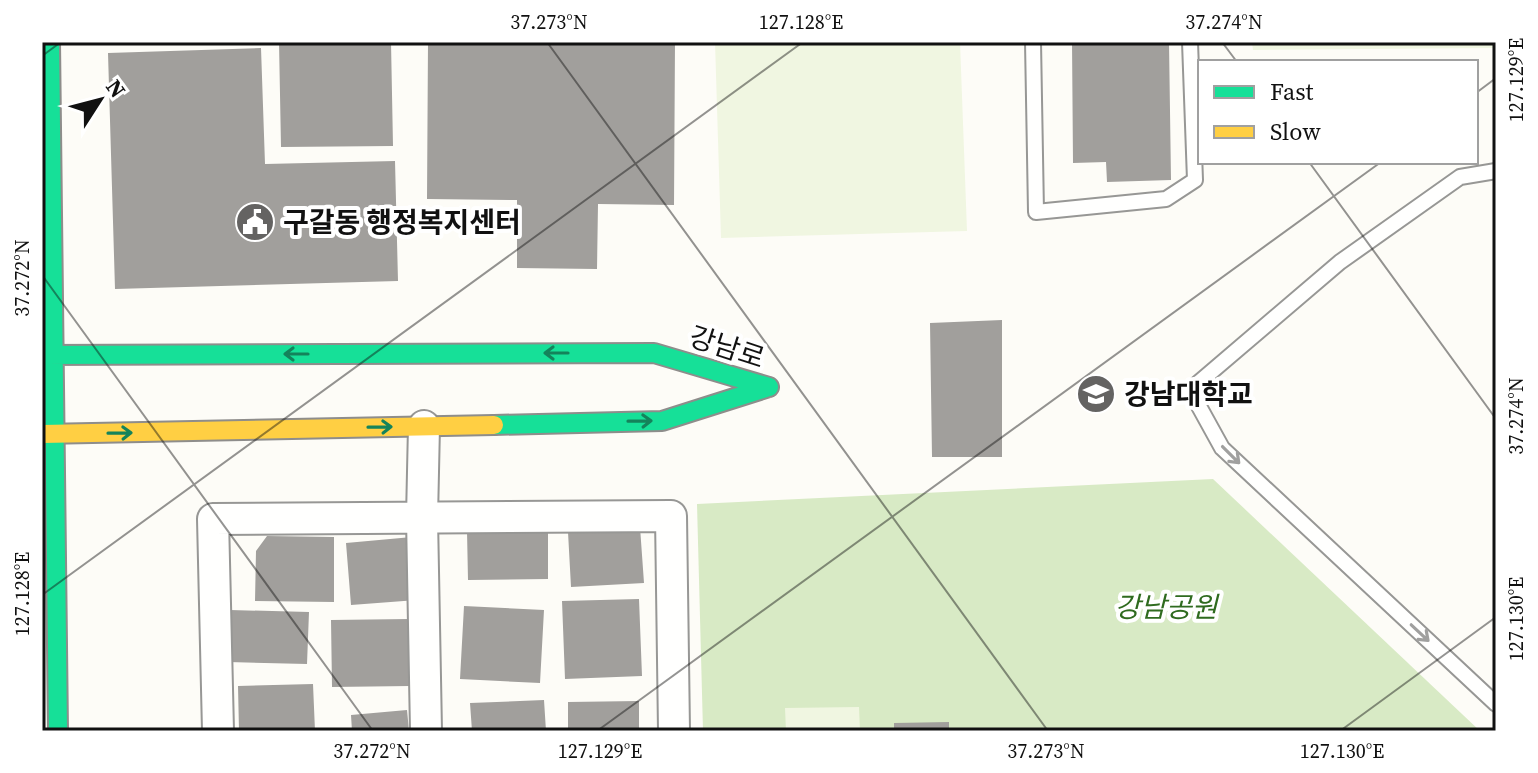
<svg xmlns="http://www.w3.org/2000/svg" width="1538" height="773" font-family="'Source Serif 4','Noto Sans KR',serif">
	<rect width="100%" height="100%" fill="#fdfcf7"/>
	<path fill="#d8eac5" d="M1213 479 1480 731H703L697 504Z"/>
	<path fill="#f0f6e1" d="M715 42H960L967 231 721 238Z
		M1252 42H1496V48L1253 50Z
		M859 707 860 731H786L785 708Z"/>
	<path fill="#a19f9c" d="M279 42H391L393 146 281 147Z
		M428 42H675L674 205 598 204 597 269 517 268V200L427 199Z
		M1072 42H1169L1171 180 1107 182 1106 162 1073 163Z
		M261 48 265 164 395 161 398 281 115 289 108 53Z
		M1002 320V457H932L930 323Z
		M640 527 644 583 571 587 568 532Z
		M548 530V579L468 580 467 531Z
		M267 536 334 537V602L255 601 256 551Z
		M412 537 417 600 351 605 346 543Z
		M639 599 642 676 565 679 562 601Z
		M464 606 544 610 540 683 460 679Z
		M230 610 309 612 307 664 228 662Z
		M409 619 410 686 332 687 331 620Z
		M313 684 315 731H239L238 686Z
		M544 700 546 731H472L470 703Z
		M639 701V731H568V702Z
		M407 710 409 731H352L351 715Z
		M949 722V731H894V723Z"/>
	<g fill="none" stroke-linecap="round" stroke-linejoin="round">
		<g stroke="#979795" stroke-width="18">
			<path id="lane" d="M1033 42 1036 212 1166 199 1195 180 1190 42
				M1496 171 1460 177 1340 262 1190 390 1222 448 1496 704"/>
		</g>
		<g stroke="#979795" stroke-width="34">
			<path id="street" d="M424 426 422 518 426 731
				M218 731 213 519 671 516 674 731"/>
		</g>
		<g stroke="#8e8d8b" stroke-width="22">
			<path id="fast" d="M50 42C54 272 54 501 58 731
				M42 355 654 353 769 387
				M494 425 662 421 769 387"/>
		</g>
		<g stroke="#8e8d8b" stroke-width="22">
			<path id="slow" d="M42 434 494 425"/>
		</g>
		<use href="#lane" stroke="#fffffe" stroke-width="14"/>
		<use href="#street" stroke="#fffffe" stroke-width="30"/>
		<use href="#fast" stroke="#16e098" stroke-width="18"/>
		<use href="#slow" stroke="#ffcf43" stroke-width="18"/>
	</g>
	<defs><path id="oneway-shaft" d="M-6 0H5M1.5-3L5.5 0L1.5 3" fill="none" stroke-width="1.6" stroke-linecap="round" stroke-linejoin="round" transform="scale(2)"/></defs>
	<g stroke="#14835b">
		<use href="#oneway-shaft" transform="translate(556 353) rotate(180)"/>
		<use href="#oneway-shaft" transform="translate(296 354) rotate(180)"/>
		<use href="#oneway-shaft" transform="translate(640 421) rotate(-1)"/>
		<use href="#oneway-shaft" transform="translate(380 427) rotate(-1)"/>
		<use href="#oneway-shaft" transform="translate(120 433) rotate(-1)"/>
	</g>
	<g stroke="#a0a09f">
		<use href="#oneway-shaft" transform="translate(1231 455) rotate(45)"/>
		<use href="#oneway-shaft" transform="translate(1420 633) rotate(43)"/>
	</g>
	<path fill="none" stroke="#111" stroke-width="2" stroke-opacity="0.45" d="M547 42 1048 731M1222 42 1237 62M42 56 61 42M1476 93 1496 78M1309 162 1496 419M42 275 373 731M42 595 803 42M597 731 1381 162M1340 731 1496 617"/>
	<defs>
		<g id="civic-disc" transform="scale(2)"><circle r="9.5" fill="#646362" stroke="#fff"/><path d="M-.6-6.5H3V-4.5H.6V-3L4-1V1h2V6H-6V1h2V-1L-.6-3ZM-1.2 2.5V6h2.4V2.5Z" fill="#fff"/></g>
		<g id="university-disc" transform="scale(2)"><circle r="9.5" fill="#646362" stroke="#fff"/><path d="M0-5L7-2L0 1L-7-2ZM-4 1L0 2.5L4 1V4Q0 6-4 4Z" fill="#fff"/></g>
	</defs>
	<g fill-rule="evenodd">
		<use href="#civic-disc" x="255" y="222"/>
		<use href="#university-disc" x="1096" y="394"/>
	</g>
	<g text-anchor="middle" stroke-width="8" stroke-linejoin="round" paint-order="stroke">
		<g font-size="28" font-weight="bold" fill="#111" stroke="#fff" text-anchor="start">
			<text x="283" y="232">구갈동 행정복지센터</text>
			<text x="1124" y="404">강남대학교</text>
		</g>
		<g font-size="28" fill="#111" stroke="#fff">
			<text transform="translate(727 347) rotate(18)" y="10">강남로</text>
		</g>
		<g font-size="28" font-style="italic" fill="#2f6b1f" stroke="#fff">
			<text x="1166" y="617">강남공원</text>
		</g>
	</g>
	<rect width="1538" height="773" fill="none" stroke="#ffffff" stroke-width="88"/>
	<rect x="1198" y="60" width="280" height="104" fill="#ffffff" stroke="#a0a0a0" stroke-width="2"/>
	<rect x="1214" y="86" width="40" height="12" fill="#16e098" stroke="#a0a0a0" stroke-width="2"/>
	<text x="1270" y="100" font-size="24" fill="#111111">Fast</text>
	<rect x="1214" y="126" width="40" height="12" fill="#ffcf43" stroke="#a0a0a0" stroke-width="2"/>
	<text x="1270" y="140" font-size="24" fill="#111111">Slow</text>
	<g transform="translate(100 100) rotate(54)" stroke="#ffffff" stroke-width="6" paint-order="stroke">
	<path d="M0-6L14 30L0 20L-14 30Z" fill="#111111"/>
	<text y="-12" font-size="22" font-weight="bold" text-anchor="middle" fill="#111111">N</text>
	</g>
	<rect x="44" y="44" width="1450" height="685" fill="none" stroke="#111" stroke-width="3"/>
	<g font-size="20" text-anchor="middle" fill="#111">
		<text x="549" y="29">37.273°N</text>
		<text x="801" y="29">127.128°E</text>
		<text x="1224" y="29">37.274°N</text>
		<text transform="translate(1516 80) rotate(-90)" y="7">127.129°E</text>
		<text transform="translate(22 278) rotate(-90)" y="7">37.272°N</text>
		<text transform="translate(1516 416) rotate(-90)" y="7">37.274°N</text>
		<text transform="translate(22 594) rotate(-90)" y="7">127.128°E</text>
		<text transform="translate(1516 619) rotate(-90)" y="7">127.130°E</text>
		<text x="372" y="758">37.272°N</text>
		<text x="600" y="758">127.129°E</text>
		<text x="1046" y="758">37.273°N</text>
		<text x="1342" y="758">127.130°E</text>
	</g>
</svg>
